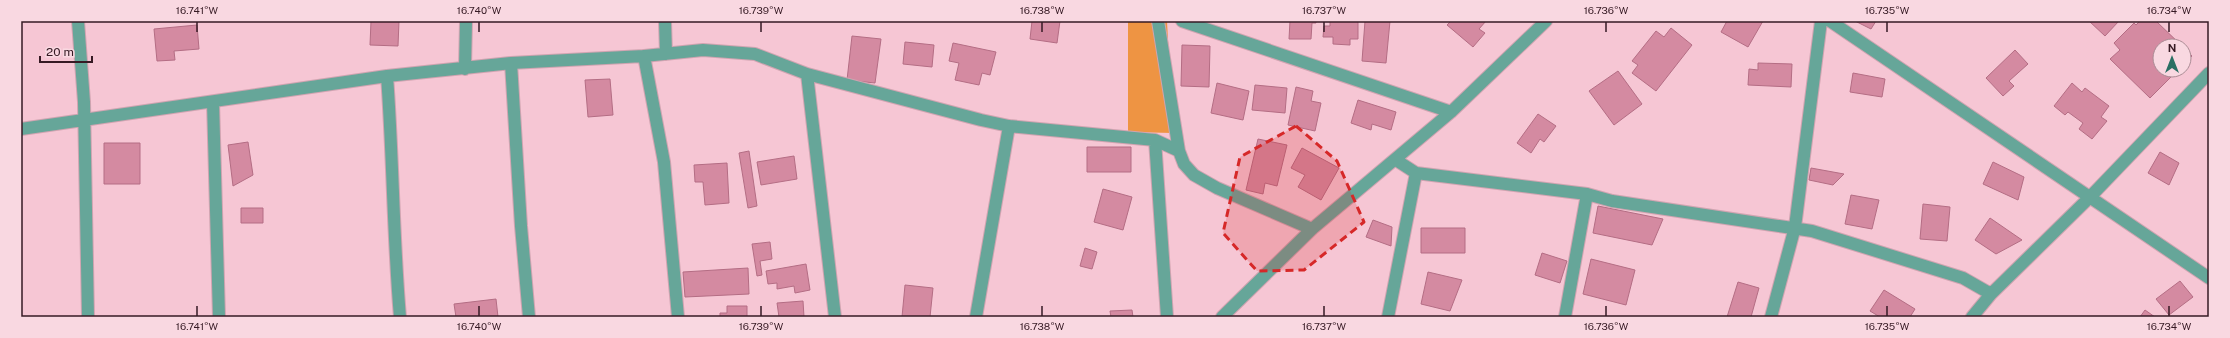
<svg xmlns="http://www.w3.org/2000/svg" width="2230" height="338" font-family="'Public Sans',sans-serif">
	<rect width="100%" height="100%" fill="#f6c6d4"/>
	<path fill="#ee9443" d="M1128 21H1167L1173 133 1128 132Z"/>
	<path fill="#d48aa1" stroke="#b46d84" d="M371 21H399L398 46 370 45Z
		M1032 21H1060L1057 43 1030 39Z
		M1290 21H1316V23H1312L1311 39H1289Z
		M1330 21H1358V39H1350V45L1333 44V37H1323L1324 26H1330Z
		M1365 21H1390L1386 63 1362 61Z
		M1451 21H1486L1479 29 1485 33 1473 47 1447 25Z
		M1727 21H1763L1748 47 1721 32Z
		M1855 21H1876L1871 29Z
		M2089 21H2119L2105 36Z
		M2140 21H2156L2182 46H2160V70H2178L2150 98 2110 59 2120 50 2114 43 2134 23 2136 25Z
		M197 25 199 49 174 51 175 60 157 61 154 29Z
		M1671 28 1692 45 1656 91 1632 73 1638 65 1632 61 1656 31 1664 37Z
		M852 36 881 39 875 83 847 80Z
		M905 42 934 45 932 67 903 64Z
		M953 43 996 52 990 75 982 73 979 85 955 80 959 63 949 61Z
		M1182 45 1210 46 1209 87 1181 86Z
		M2184 48 2192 56 2184 64Z
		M2015 50 2028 64 2009 81 2014 86 2003 96 1986 78Z
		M1758 63 1792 64 1791 87 1748 85 1749 69 1758 70Z
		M1618 71 1642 104 1614 125 1589 91Z
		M1853 73 1885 79 1882 97 1850 92Z
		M610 79 613 115 588 117 585 80Z
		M1217 83 1249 91 1243 120 1211 113Z
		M2072 83 2082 92 2085 88 2109 106 2101 117 2107 121 2092 139 2079 129 2083 123 2068 112 2065 115 2054 106Z
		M1255 85 1287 88 1285 113 1252 110Z
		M1296 87 1313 91 1311 101 1321 103 1315 131 1288 125Z
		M1358 100 1396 112 1391 130 1372 124 1371 130 1351 123Z
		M1538 114 1556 126 1544 142 1540 139 1531 153 1517 143Z
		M1258 139 1287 145 1277 186 1265 183 1263 194 1246 190Z
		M248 142 253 175 233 186 228 145Z
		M104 143H140V184H104Z
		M1087 147H1131V172H1087Z
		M1302 148 1339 168 1321 200 1298 187 1305 175 1291 168Z
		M749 151 757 206 748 208 739 153Z
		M2160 152 2179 163 2169 185 2148 173Z
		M794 156 797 179 761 185 757 162Z
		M1993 162 2024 177 2018 200 1983 184Z
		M727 163 729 203 705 205 703 182H695L694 165Z
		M1811 168 1844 174 1833 185 1809 180Z
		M1103 189 1132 197 1123 230 1094 222Z
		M1851 195 1879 200 1872 229 1845 224Z
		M1923 204 1950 207 1947 241 1920 239Z
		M1598 206 1663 219 1652 245 1593 233Z
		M241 208H263V223H241Z
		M1990 218 2022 240 1996 254 1975 240Z
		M1373 220 1392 227 1391 246 1366 237Z
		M1421 228H1465V253H1421Z
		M770 242 772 259 760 261 762 275 757 276 752 244Z
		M1085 248 1097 252 1092 269 1080 266Z
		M1542 253 1567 261 1560 283 1535 275Z
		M1591 259 1635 270 1626 305 1583 294Z
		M806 264 810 290 795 293 794 286 777 289V283L768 284 766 271Z
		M748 268 749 294 685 297 683 272Z
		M1428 272 1462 280 1450 311 1421 304Z
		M2180 281 2193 297 2169 315 2156 299Z
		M1738 282 1759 288 1751 317H1727Z
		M905 285 933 288 930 317H902Z
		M1884 290 1915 309 1910 317H1880L1870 311Z
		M496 299 498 317H456L454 304Z
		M803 301 804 317H779L777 303Z
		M727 306H747V317H720V313H727Z
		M1132 310 1133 317H1111L1110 311Z
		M2145 310 2155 317H2140Z"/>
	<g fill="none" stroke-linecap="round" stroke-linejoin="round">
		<g stroke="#d0a4b1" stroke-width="14">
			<path id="minor" d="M78 21 84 102 88 317
				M665 21 666 54
				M1158 21 1179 151
				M1182 21 1451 112
				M1830 21 2209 278
				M644 56 664 162 678 317
				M511 63 521 226 529 317
				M465 69 466 21
				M807 74 835 317
				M387 76C393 156 393 237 400 317
				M213 102 219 317
				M21 129 387 76 511 63 644 56 703 50 755 54 807 74 981 120 1009 126 1155 140 1179 151 1184 164 1194 175 1217 188 1312 229
				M1155 140 1167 317
				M1416 173 1587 194 1612 201 1812 231 1963 278 1991 294
				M976 317 1009 126
				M1222 317 1312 229 1451 112 1546 21
				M1388 317 1416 173 1396 160
				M1565 317 1587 194
				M1771 317 1795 227 1821 21
				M1972 317 1991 294 2090 197 2209 73"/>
		</g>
		<use href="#minor" stroke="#66a699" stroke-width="12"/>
	</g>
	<path fill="#d62828" fill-opacity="0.2" stroke="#d62828" stroke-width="3" stroke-dasharray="8 5" stroke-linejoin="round" d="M1296 126 1337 161 1364 222 1304 270 1257 271 1223 233 1240 157Z"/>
	<path fill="none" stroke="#361a24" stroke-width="1.5" d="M197 22V32M479 22V32M761 22V32M1042 22V32M1324 22V32M1606 22V32M1887 22V32M2169 22V32M197 306V316M479 306V316M761 306V316M1042 306V316M1324 306V316M1606 306V316M1887 306V316M2169 306V316"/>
	<rect width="2230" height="338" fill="none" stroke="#f9d8e1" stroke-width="44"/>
	<g transform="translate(2172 58)"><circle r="19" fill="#f9d8e1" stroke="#ab8c95"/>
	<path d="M0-3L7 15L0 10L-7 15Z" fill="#2a6f63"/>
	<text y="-6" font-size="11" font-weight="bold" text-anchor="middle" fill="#361a24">N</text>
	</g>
	<path d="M40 56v6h52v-6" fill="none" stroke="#361a24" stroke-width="2"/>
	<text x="46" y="56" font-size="12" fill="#361a24" stroke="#f9d8e1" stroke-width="3" paint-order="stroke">20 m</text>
	<rect x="22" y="22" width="2186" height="294" fill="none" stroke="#361a24" stroke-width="1.5"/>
	<g font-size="10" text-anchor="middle" fill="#361a24">
		<text x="197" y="14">16.741°W</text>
		<text x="479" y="14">16.740°W</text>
		<text x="761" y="14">16.739°W</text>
		<text x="1042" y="14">16.738°W</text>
		<text x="1324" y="14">16.737°W</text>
		<text x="1606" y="14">16.736°W</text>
		<text x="1887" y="14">16.735°W</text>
		<text x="2169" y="14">16.734°W</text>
		<text x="197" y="330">16.741°W</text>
		<text x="479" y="330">16.740°W</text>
		<text x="761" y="330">16.739°W</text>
		<text x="1042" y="330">16.738°W</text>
		<text x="1324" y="330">16.737°W</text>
		<text x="1606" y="330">16.736°W</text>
		<text x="1887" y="330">16.735°W</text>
		<text x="2169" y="330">16.734°W</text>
	</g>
</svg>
